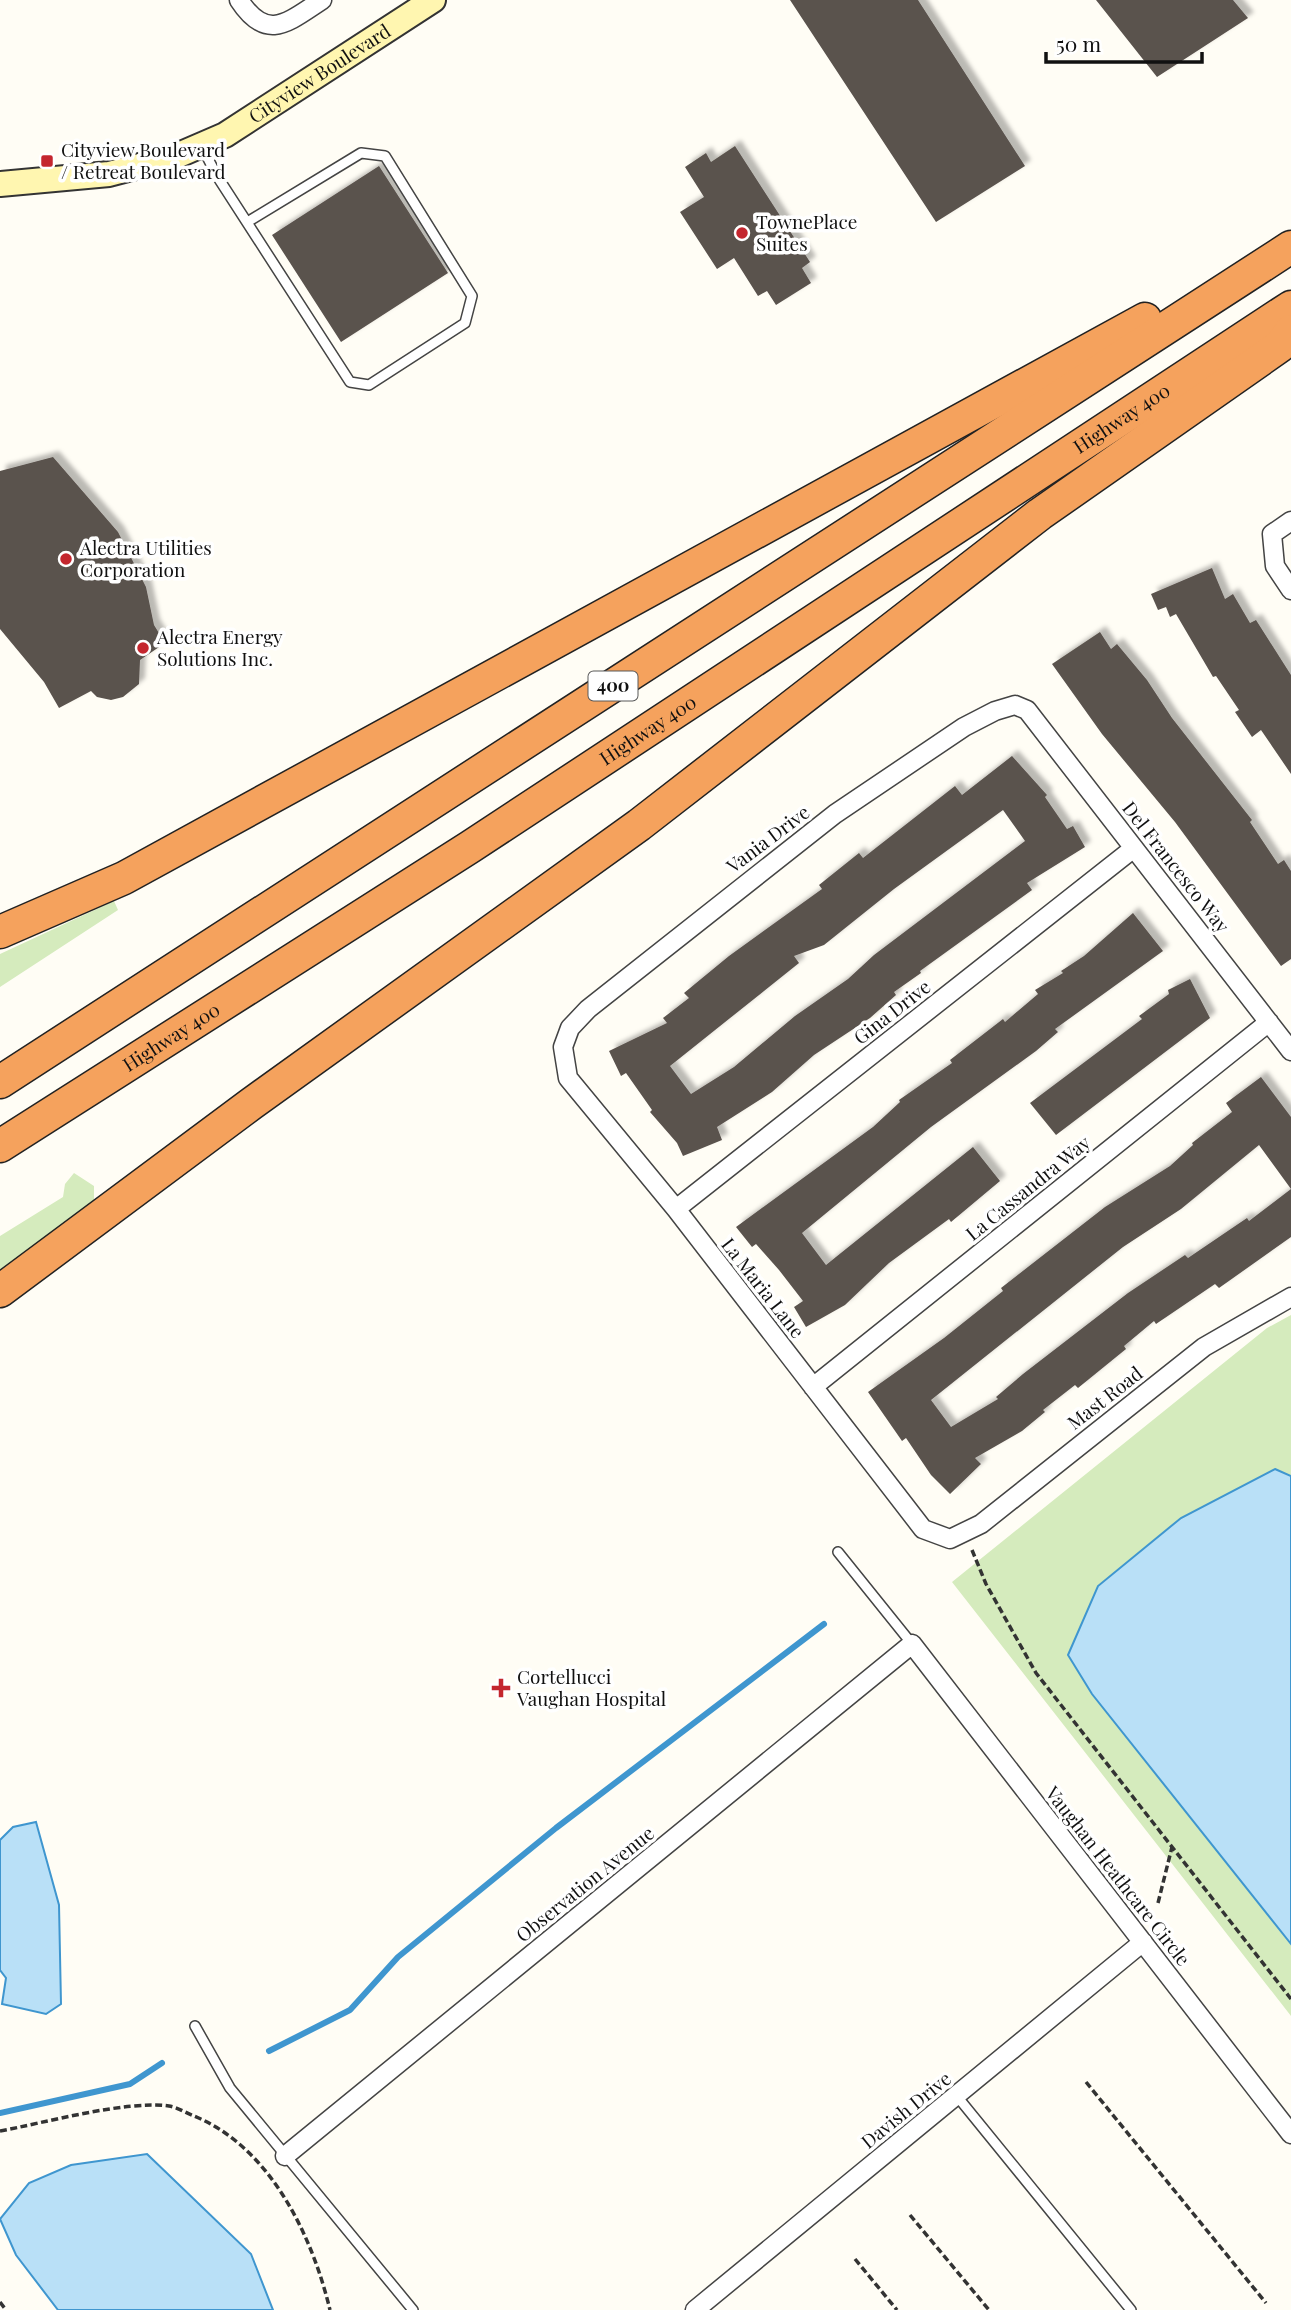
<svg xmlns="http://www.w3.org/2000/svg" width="1291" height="2310" font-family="'Playfair Display',serif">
	<defs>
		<filter id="shadow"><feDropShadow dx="6" dy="-6" stdDeviation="2" flood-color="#0004"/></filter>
	</defs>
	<rect width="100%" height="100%" fill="#fffdf5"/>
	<path fill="#d5ebbd" d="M114 901 118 910 0 987V954Z
		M74 1173 94 1186V1201L0 1272V1236L63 1197 65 1184Z
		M1291 1315V2016L952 1582 1267 1328Z"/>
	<path fill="#b9e0f7" stroke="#3f96cf" stroke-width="2" d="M1275 1469 1291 1476V1944L1092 1694 1068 1655 1098 1586 1181 1518Z
		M36 1822 59 1905 61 2004 46 2014 2 2004 6 1978 0 1970V1840L13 1827Z
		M147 2154 251 2254 273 2310H58L16 2255 0 2219 29 2183 71 2165Z"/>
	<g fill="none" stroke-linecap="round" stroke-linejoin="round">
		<path stroke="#3f96cf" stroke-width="6" d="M269 2051 350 2010 398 1957 556 1828 824 1624
			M0 2113 130 2084 162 2063"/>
	</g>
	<path fill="#5a524d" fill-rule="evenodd" filter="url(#shadow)" d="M790 0H918L1025 166 936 222Z
		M1096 0H1233L1248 18 1157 77Z
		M735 146 810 262 802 268 811 283 776 305 767 291 758 296 734 258 717 269 680 212 704 197 685 167 706 153 711 162Z
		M379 166 448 273 341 342 272 235Z
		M53 457 118 532 146 587 154 625 165 643 140 660 139 684 123 697 111 700 97 697 91 691 59 708 44 682 0 629V471Z
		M1212 568 1225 599 1233 594 1250 623 1256 620 1291 675V774L1261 730 1252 737 1235 712 1239 710 1216 676 1213 677 1176 614 1170 617 1166 607 1158 610 1151 594Z
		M1100 632 1111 649 1117 644 1147 680 1172 718 1252 820 1250 822 1278 864 1284 860 1291 871V959L1281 966 1175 822 1102 734 1052 664Z
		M1012 756 1047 795 1045 797 1067 829 1073 826 1085 847 1027 883 1032 890 920 971 921 973 894 992 896 995 870 1018 814 1055 772 1092 717 1127 722 1140 683 1156 677 1143 650 1112 652 1110 626 1073 621 1076 609 1051 667 1023 663 1018 689 998 684 993 729 956 822 889 819 885 859 853 863 858 955 786 962 795ZM1003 810 1025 841 874 955 848 979 795 1016 734 1067 691 1094 670 1066 799 963 794 956 824 945 894 889Z
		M1133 913 1163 951 1055 1029 1058 1032 1036 1051 931 1127 802 1233 826 1265 973 1147 1000 1181 951 1222 949 1219 889 1263 845 1305 806 1327 794 1307 803 1301 779 1270 756 1244 752 1247 736 1227 873 1127 900 1102 899 1100 952 1063 950 1060 1003 1019 1005 1022 1038 994 1035 990 1063 973 1061 971 1084 956Z
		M1190 979 1210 1018 1056 1135 1030 1103 1142 1019 1139 1016 1169 994 1168 990Z
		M1261 1077 1291 1117V1189L1259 1145 1181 1209 1123 1247 931 1400 951 1427 998 1399 996 1397 1023 1374 1128 1293 1185 1255 1188 1258 1247 1218 1249 1221 1291 1189V1237L1219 1288 1215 1284 1156 1324 1154 1321 1124 1346 1126 1349 1078 1388 1075 1385 1043 1410 1045 1412 1022 1431 975 1458 981 1464 950 1494 931 1475 906 1438 902 1441 868 1392 944 1338 1003 1291 1001 1288 1105 1207 1170 1166 1193 1145 1192 1143 1232 1112 1226 1103Z"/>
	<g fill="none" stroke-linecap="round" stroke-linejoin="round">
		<g stroke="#444" stroke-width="12">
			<path id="lane" d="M202 147 217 176 350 382 369 385 465 323 472 296 385 156 361 153 249 221
				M838 1552 912 1644
				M195 2026 230 2088 413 2310
				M956 2095 1131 2310"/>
		</g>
		<g stroke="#444" stroke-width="21">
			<path id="street" d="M239 0C267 43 288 22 322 0
				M1291 521 1272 534 1275 566 1291 590
				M1291 1051 1027 710 1015 705 995 711 964 727 835 814 588 1009 570 1028 563 1047 568 1078 676 1209 923 1529 950 1539 981 1524 1204 1347 1291 1297
				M676 1209 1134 848
				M813 1387 1269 1022
				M285 2156 912 1644 1291 2134
				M695 2310 1143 1942"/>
		</g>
		<g stroke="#333" stroke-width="28">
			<g id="secondary">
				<path id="s1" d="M0 184 109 174 174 157 225 135 433 0"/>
			</g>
		</g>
		<g stroke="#222" stroke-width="35">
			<g id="highway">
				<path d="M0 932 124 878 1145 319"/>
				<path d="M0 1082 1291 247"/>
				<path id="s2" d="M0 1146 470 847 1291 307"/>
				<path d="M0 1291 251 1104 639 825 1040 514 1280 346 1291 331"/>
			</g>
		</g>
		<path stroke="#333" stroke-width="3.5" stroke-dasharray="7 3.5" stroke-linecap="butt" d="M972 1550 986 1584 1036 1673 1291 1999
			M1158 1903 1172 1847
			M1086 2082 1266 2303
			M0 2131C44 2123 126 2100 169 2106 177 2107 186 2113 194 2116 270 2147 312 2235 330 2310
			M910 2215 989 2310
			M855 2259 897 2310
			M0 2302 6 2310"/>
		<use href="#lane" stroke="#fff" stroke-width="9"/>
		<use href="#street" stroke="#fff" stroke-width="18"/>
		<use href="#secondary" stroke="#fff6b0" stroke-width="24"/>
		<use href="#highway" stroke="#f5a25d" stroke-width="32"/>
	</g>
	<g fill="#c4262e" stroke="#fff" stroke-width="2.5">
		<rect x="40" y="154" width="14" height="14" rx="3.5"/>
		<circle cx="742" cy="233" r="7"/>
		<circle cx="66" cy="559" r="7"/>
		<circle cx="143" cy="648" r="7"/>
		<path d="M497.5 1677.5h7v7h7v7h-7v7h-7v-7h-7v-7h7z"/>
	</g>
	<g text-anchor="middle" stroke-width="7" stroke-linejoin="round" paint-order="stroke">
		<rect fill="#fff" stroke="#585858" stroke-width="2" x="588.5" y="671.5" width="49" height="29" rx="5"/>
		<g font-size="18" font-weight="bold" fill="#111">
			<text x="613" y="692">400</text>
		</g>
		<g font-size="19" fill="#111" stroke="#fff">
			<text dy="7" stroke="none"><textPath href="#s1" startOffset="345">Cityview Boulevard</textPath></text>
			<text dy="7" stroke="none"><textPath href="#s2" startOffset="1337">Highway 400</textPath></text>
			<text dy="7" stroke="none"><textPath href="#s2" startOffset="770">Highway 400</textPath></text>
			<text transform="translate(768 839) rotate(-37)" y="7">Vania Drive</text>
			<text transform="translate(1176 867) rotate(52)" y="7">Del Francesco Way</text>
			<text transform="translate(892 1012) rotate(-38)" y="7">Gina Drive</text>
			<text dy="7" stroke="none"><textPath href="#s2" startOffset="203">Highway 400</textPath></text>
			<text transform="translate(1028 1188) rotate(-39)" y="7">La Cassandra Way</text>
			<text transform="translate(763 1288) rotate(52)" y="7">La Maria Lane</text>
			<text transform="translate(1105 1398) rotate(-38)" y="7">Mast Road</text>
			<text transform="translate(1118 1876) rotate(52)" y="7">Vaughan Heathcare Circle</text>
			<text transform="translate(585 1884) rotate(-39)" y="7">Observation Avenue</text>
			<text transform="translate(906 2110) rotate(-39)" y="7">Davish Drive</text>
		</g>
		<g font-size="19" fill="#111" stroke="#fff" text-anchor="start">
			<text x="61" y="157">Cityview Boulevard<tspan x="61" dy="22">/ Retreat Boulevard</tspan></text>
			<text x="756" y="229">TownePlace<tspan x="756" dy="22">Suites</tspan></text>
			<text x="80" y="555">Alectra Utilities<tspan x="80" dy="22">Corporation</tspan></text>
			<text x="157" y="644">Alectra Energy<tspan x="157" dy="22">Solutions Inc.</tspan></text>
			<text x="517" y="1684">Cortellucci<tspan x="517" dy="22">Vaughan Hospital</tspan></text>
		</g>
	</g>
	<path d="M1046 52v10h156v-10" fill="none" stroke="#111111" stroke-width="3.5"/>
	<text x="1056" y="52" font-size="21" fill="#111111" stroke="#ffffff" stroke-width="5" paint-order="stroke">50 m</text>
</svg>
